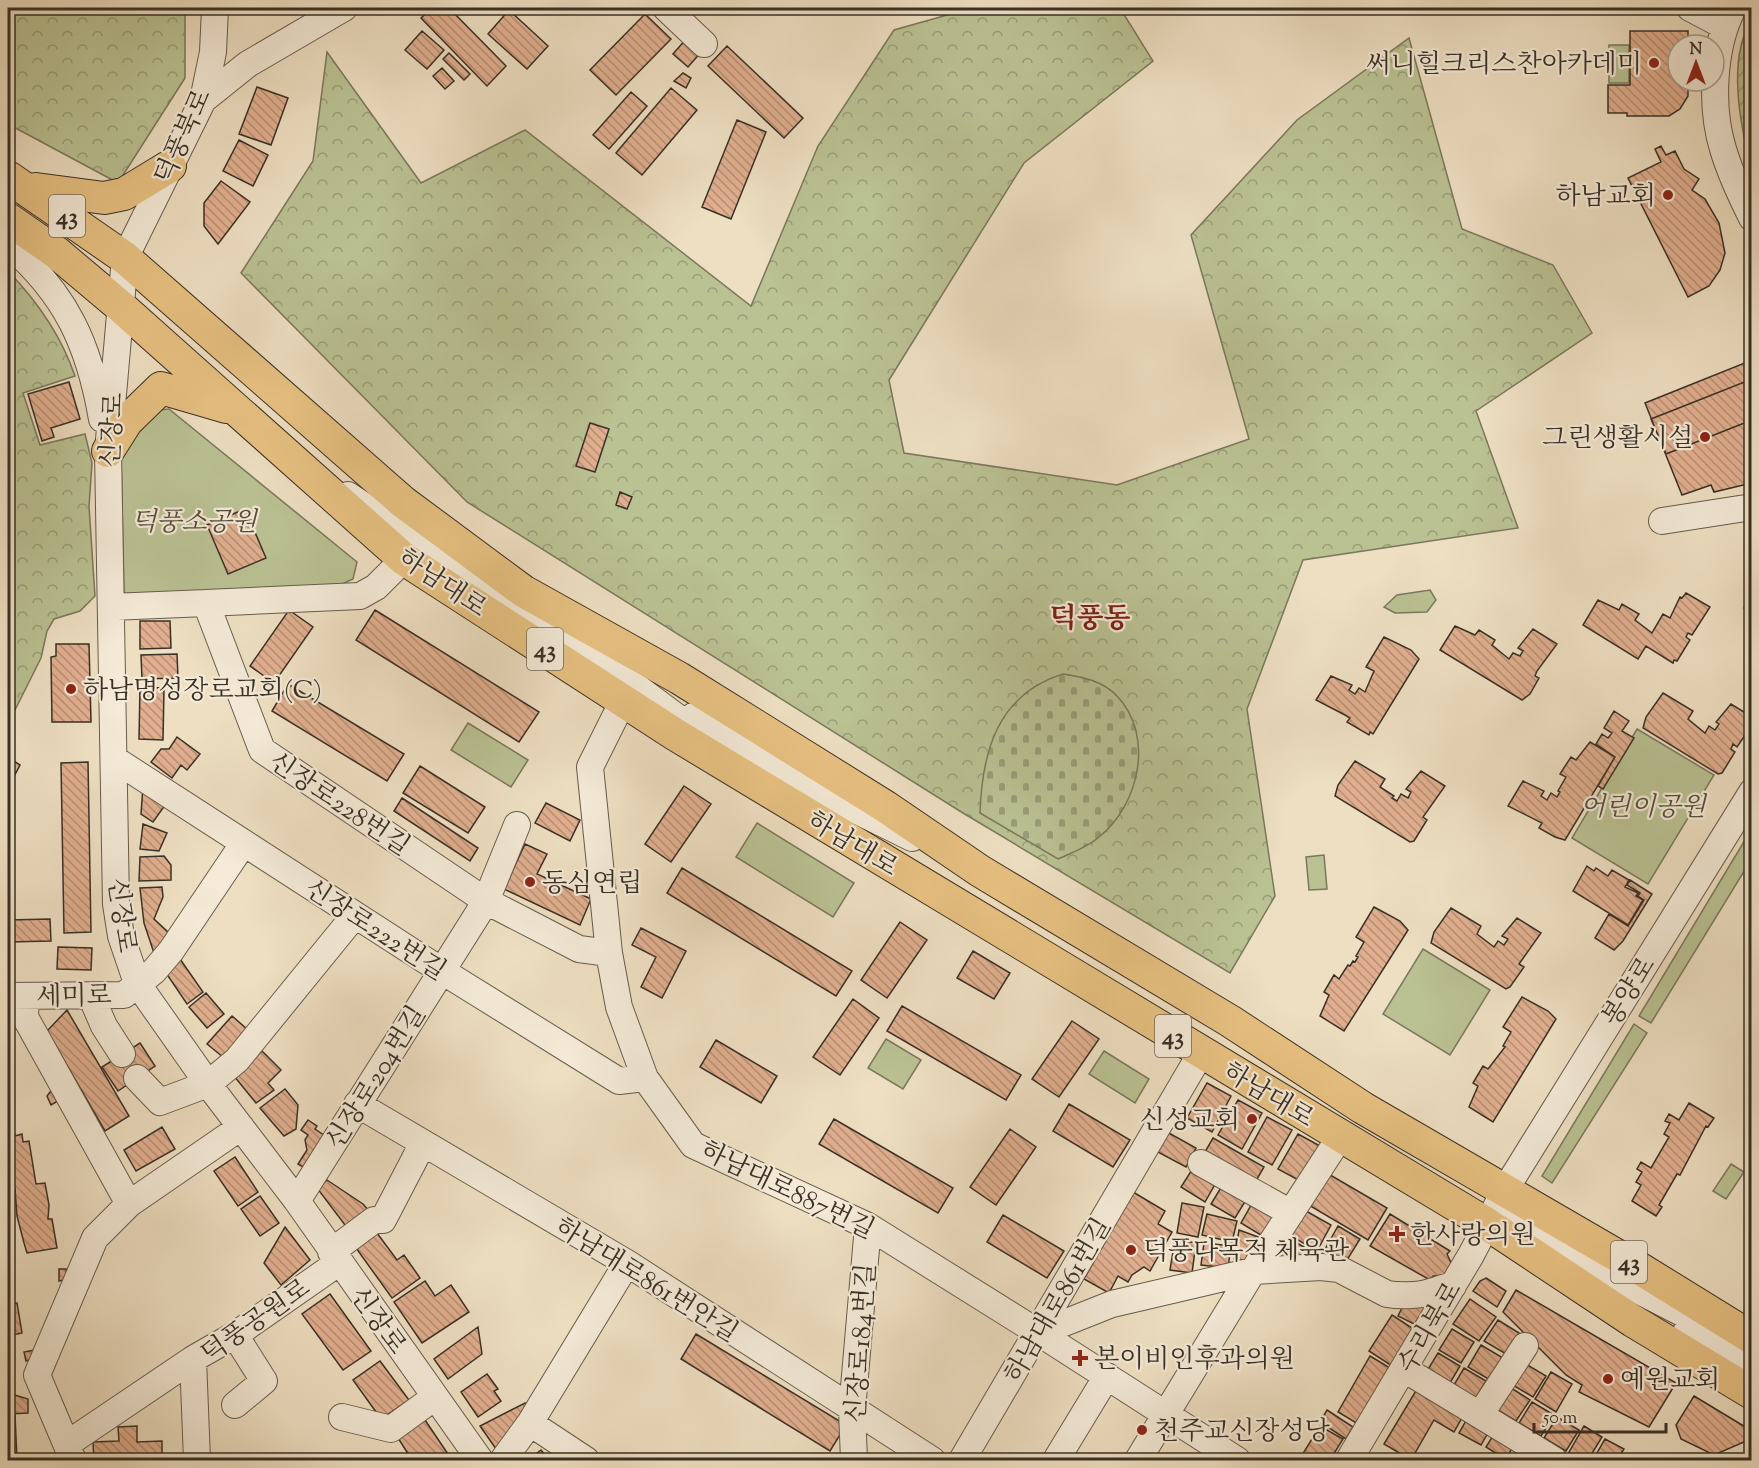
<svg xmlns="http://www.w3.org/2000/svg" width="1759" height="1468" font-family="'Sorts Mill Goudy','Noto Serif KR',serif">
	<defs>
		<pattern id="forest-crowns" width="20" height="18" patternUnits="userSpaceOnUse" patternTransform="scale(1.5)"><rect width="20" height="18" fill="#bac193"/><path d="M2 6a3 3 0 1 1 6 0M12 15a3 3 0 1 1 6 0" fill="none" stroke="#989d78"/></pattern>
		<pattern id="cemetery-stones" width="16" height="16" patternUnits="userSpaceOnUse" patternTransform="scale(1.5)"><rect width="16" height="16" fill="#bac193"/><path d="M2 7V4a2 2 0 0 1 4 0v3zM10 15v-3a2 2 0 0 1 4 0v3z" fill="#989d78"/></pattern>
		<pattern id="garden-furrows" width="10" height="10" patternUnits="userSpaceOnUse" patternTransform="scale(1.5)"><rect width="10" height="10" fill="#bac193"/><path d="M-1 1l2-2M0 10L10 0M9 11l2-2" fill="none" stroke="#989d78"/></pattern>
		<pattern id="building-back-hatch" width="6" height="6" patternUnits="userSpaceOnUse" patternTransform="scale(1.5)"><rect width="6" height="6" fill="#e1af8f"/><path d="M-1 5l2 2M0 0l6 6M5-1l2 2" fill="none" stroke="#b78f75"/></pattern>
	</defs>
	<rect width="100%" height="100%" fill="#eedfc2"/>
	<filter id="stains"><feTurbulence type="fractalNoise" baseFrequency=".00333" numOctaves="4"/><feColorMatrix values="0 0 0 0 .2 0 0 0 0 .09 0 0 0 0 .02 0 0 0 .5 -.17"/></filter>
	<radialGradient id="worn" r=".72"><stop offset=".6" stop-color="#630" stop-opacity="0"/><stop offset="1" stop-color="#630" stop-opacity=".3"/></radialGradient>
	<path fill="url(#forest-crowns)" stroke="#7a785c" stroke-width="1.5" d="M8 8H185V78L118 183 8 124Z
		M972 8H1120L1153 61 1024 163 889 380 904 453 1117 485 1249 439 1191 235 1297 120 1409 38 1462 229 1553 265 1592 333 1476 411 1518 528 1303 560 1247 709 1275 896 1230 973 963 813 467 502 241 273 313 161 327 52 421 183 525 130 751 306 818 146 894 30Z
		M8 271C38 302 61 335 75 376L23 393 40 445 85 434 92 463 89 506 95 596 80 611 54 619 47 631 41 658 8 724Z"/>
	<path fill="url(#cemetery-stones)" stroke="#7a785c" stroke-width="1.5" d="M1063 674C1083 677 1103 681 1117 696 1155 736 1139 805 1099 837 1088 847 1071 853 1058 859L980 813C982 751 998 694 1063 674Z"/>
	<path fill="#bac193" stroke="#7a785c" stroke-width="1.5" d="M1609 45H1629V83H1609Z
		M169 409 357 562 353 579 333 588 124 594 121 456 151 411Z
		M1430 590 1436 600 1427 612 1395 613 1384 607 1397 595Z
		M468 723 528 760 511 787 451 750Z
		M1637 729 1714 775 1648 884 1572 838Z
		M757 823 854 883 833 917 736 857Z
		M1751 830V860L1651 1023 1639 1016Z
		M1324 855 1327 889 1309 890 1306 857Z
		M1423 949 1490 990 1450 1055 1383 1014Z
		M1634 1024 1647 1033 1552 1183 1542 1176Z
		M886 1039 921 1060 903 1089 868 1068Z
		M1104 1051 1149 1079 1135 1103 1089 1074Z
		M1731 1164 1744 1172 1726 1199 1713 1191Z"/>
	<path fill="url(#garden-furrows)" stroke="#7a785c" stroke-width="1.5" d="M1750 23 1752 24 1751 168C1741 127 1727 62 1750 23Z"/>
	<path fill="url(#building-back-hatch)" stroke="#393026" stroke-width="1.5" d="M432 8H449L506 66 487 86 421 18Z
		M509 10 548 46 527 69 488 34Z
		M645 14 671 39 616 95 590 70Z
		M422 31 444 50 427 69 405 50Z
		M1630 31H1688V45H1678V81H1688V96L1680 109 1669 116H1627V113H1608V85H1630Z
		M687 38 702 51 688 67 673 54Z
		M727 46 803 118 784 138 708 66Z
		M449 53 470 74 464 80 443 59Z
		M442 68 454 81 445 89 433 76Z
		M683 73 691 78 686 88 674 81Z
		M257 87 288 98 271 145 239 134Z
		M671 88 697 110 642 175 616 153Z
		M631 92 647 106 609 149 593 135Z
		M737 120 766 132 731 219 702 207Z
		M239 140 268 155 253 186 223 171Z
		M1661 146 1666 155 1675 151 1684 169 1699 179 1692 190 1705 199 1719 223 1725 253 1720 270 1709 286 1688 297 1628 178 1661 162 1655 149Z
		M221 181 250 202 218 244 204 226V203Z
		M1752 360V483L1714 492 1711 485 1682 495 1645 403Z
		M1752 379V420L1666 454 1651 419Z
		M69 382 80 419 51 428 54 437 42 441 28 394Z
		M590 423 609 429 595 472 576 466Z
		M620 492 632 497 627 509 616 505Z
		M245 509 266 558 228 574 207 525Z
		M1686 593 1710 607 1692 635 1688 633 1686 637 1690 640 1677 661 1674 660 1673 663 1646 646 1638 659 1583 625 1598 600 1619 610 1622 604 1639 614 1635 620 1652 633 1663 614 1670 618 1680 597 1682 598Z
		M1752 595V613L1744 608Z
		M289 610 313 627 274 683 250 666Z
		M375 610 539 712 519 742 356 640Z
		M140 621H170L171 648 140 649Z
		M1455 626 1475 635 1479 630 1495 640 1492 645 1509 659 1513 653 1520 656 1523 651 1518 648 1533 629 1557 644 1537 671 1535 676 1539 678 1530 694 1522 700 1440 650Z
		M1384 637 1411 650 1419 659 1373 734 1370 732 1369 735 1347 722 1350 718 1345 715 1316 700 1331 676 1352 685 1349 690 1355 694 1359 688 1365 692 1374 671 1366 667Z
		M56 644H89L91 722H52L51 657 56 656Z
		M177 654 178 678 142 679 141 655Z
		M288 684 404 754 387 781 272 711Z
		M140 687 164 688 163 740 139 739Z
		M1663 693 1693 711 1688 719 1705 733 1709 726 1715 730 1719 724 1716 722 1731 704 1752 717V725L1737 747 1733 744 1731 749 1735 752 1722 773 1718 774 1643 728 1646 717Z
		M1614 711 1629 721 1622 731 1634 738 1603 789 1598 786 1615 757 1596 744 1602 734 1608 738 1612 733 1604 728Z
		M177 737 200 754 187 770 181 765 172 778 151 762 161 749H169Z
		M1590 742 1615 757 1565 840 1555 837 1539 828 1542 823 1508 806 1523 781 1544 791 1541 796 1547 800 1551 793 1557 797 1560 792 1558 791 1566 777 1560 774 1571 757 1576 760Z
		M8 757 20 765 8 788Z
		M1355 761 1385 779 1380 787 1394 796 1392 798 1397 801 1401 794 1408 798 1411 792 1406 789 1421 771 1445 786 1423 817 1427 820 1414 841 1410 842 1335 796 1338 785Z
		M88 762 91 932 64 933 61 763Z
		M420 766 485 807 468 833 403 793Z
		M143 786 168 801 153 822 141 814Z
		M684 786 711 804 671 862 645 844Z
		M402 798 478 848 470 861 394 811Z
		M546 803 580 820 570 841 535 823Z
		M143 824 167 833 159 851 140 849Z
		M525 844 547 854 537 874 591 899 580 925 504 889Z
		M164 856 171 865V880L139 881 140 857Z
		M1587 866 1594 871 1596 868 1608 876 1612 870 1629 880 1625 887 1638 893 1636 896 1643 900 1628 925 1573 891Z
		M682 868 852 971 836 996 667 893Z
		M1630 880 1652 894 1623 941 1614 950 1595 938 1609 914 1628 926 1644 900 1638 896 1640 893 1627 885Z
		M162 887 163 897 154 919 169 933 155 956 144 923 140 888Z
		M1374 907 1400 921 1408 930 1344 1031 1320 1016 1329 995 1324 992 1334 975 1339 979 1348 965 1350 966 1353 961 1355 962 1358 957 1356 956 1364 942 1356 937Z
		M1451 908 1481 926 1477 934 1494 947 1498 941 1504 945 1508 939 1502 936 1517 918 1541 933 1519 964 1524 967 1510 987 1506 989 1431 943 1434 932Z
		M50 919 51 941 8 942V920Z
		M900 922 927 940 887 998 861 980Z
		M641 928 686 951 662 998 641 987 656 957 632 945Z
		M58 947 92 948 91 970 57 969Z
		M973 951 1010 973 994 999 957 978Z
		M180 959 203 992 187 1004 164 970Z
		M206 993 224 1014 207 1028 189 1007Z
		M1522 997 1548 1011 1556 1019 1493 1122 1469 1107 1478 1086 1473 1083 1483 1066 1488 1069 1505 1047 1503 1046 1511 1032 1503 1027Z
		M853 999 879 1018 840 1075 813 1057Z
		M902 1006 1021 1075 1006 1100 887 1031Z
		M67 1010 129 1116 105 1131 47 1031Z
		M232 1016 247 1029 223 1057 207 1044Z
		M1072 1021 1099 1039 1059 1097 1032 1079Z
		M716 1040 777 1076 761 1103 700 1067Z
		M140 1043 155 1066 118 1091 102 1067Z
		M262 1051 281 1070 268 1083 274 1090 256 1103 234 1076Z
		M1207 1083 1231 1096 1212 1132 1187 1118Z
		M285 1089 298 1105 296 1129 284 1136 260 1108Z
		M50 1092H53L58 1101 51 1105 47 1096Z
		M8 1093 15 1136 22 1134 23 1142 29 1141 36 1184 45 1183 49 1205 48 1219H52L57 1248 27 1253 24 1243 17 1216 15 1189 8 1190Z
		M1238 1100 1262 1113 1242 1149 1218 1135Z
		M1689 1103 1714 1118 1708 1127 1706 1126 1680 1175 1677 1174 1659 1205 1662 1207 1656 1216 1632 1201 1641 1185 1636 1182 1642 1172 1637 1169 1641 1162 1651 1168 1669 1137 1664 1134 1670 1123 1665 1121 1669 1114 1679 1120Z
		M1069 1104 1130 1140 1113 1167 1053 1131Z
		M1267 1117 1292 1130 1272 1165 1248 1152Z
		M834 1119 953 1188 938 1213 819 1144Z
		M308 1120 317 1126 315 1129 328 1138 308 1170 298 1164 307 1150 305 1140 308 1135 301 1130Z
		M162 1127 175 1149 136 1171 124 1150Z
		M1010 1129 1036 1147 996 1205 970 1187Z
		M1167 1132 1196 1148 1186 1167 1156 1151Z
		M1298 1134 1322 1147 1302 1182 1278 1169Z
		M1213 1138 1264 1167 1253 1186 1202 1157Z
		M235 1157 258 1192 238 1206 214 1171Z
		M1195 1165 1218 1179 1205 1202 1181 1187Z
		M1325 1172 1387 1208 1368 1240 1307 1204Z
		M327 1180 363 1204 370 1212 348 1229 317 1188Z
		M1225 1181 1249 1195 1235 1218 1211 1204Z
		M1133 1192 1165 1211 1158 1224 1172 1232 1150 1271 1144 1267 1132 1275 1128 1282 1118 1276 1109 1293 1084 1279Z
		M260 1196 279 1223 260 1236 241 1209Z
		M1254 1200 1278 1214 1264 1237 1241 1223Z
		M1182 1203 1204 1207 1198 1237 1177 1233Z
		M1306 1211 1331 1225 1317 1251 1291 1236Z
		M1207 1214 1237 1221 1232 1242 1202 1235Z
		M1390 1214 1450 1251 1447 1254 1452 1265 1446 1276H1433L1430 1280 1370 1246Z
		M1003 1215 1064 1251 1047 1278 987 1242Z
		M1338 1226 1360 1239 1347 1260 1320 1258Z
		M285 1227 310 1260 281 1285 264 1263Z
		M1239 1230 1261 1238 1251 1262 1234 1259Z
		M377 1233 397 1260 404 1255 420 1278 392 1298 356 1248Z
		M1288 1238 1316 1254 1315 1260 1270 1265Z
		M1175 1239 1196 1243 1192 1273 1170 1270Z
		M1204 1243 1231 1246 1228 1268 1201 1265Z
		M59 1269H66L68 1279 59 1281Z
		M1486 1278 1506 1291 1497 1307 1473 1291 1480 1281Z
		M425 1281 435 1296 451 1285 469 1312 422 1343 394 1302Z
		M1516 1290 1676 1383 1649 1427 1579 1392 1582 1385 1566 1375 1503 1312Z
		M330 1294 371 1351 343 1370 302 1314Z
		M1433 1299 1418 1326 1398 1316 1406 1300Z
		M1470 1299 1496 1317 1479 1341 1453 1324Z
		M17 1303 22 1333 8 1336V1304Z
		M1392 1315 1415 1330 1392 1366 1369 1351Z
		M1498 1320 1519 1333 1506 1354 1484 1341Z
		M478 1327 482 1354 448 1379 434 1359Z
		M1452 1329 1474 1342 1461 1363 1439 1350Z
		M696 1334 846 1425 830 1451 681 1359Z
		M1481 1345 1503 1358 1490 1380 1468 1367Z
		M35 1350 36 1358 26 1361 24 1352Z
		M1438 1353 1460 1366 1447 1388 1425 1374Z
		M1370 1356 1390 1368 1358 1424 1338 1412Z
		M380 1361 409 1400 381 1419 353 1380Z
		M1524 1363 1546 1376 1533 1397 1511 1384Z
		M1464 1368 1486 1381 1473 1403 1451 1390Z
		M1551 1372 1572 1384 1556 1412 1535 1399Z
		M487 1374 498 1389 494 1391 501 1401 478 1417 461 1392Z
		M1508 1386 1530 1400 1516 1421 1494 1408Z
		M1417 1389 1463 1416 1454 1432 1434 1420 1411 1460 1384 1444Z
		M8 1393 28 1399V1413L8 1414Z
		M1694 1396 1752 1431 1751 1439 1714 1455 1681 1439 1676 1425Z
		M1532 1402 1554 1415 1541 1436 1519 1423Z
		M525 1403 527 1404 501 1456 480 1426Z
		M1327 1410 1353 1427 1346 1439 1320 1422Z
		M15 1415 17 1460H8V1416Z
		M1557 1417 1579 1430 1566 1451 1544 1438Z
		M1467 1419 1489 1431 1481 1445 1459 1433Z
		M425 1420 452 1460H412L398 1438Z
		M137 1426V1442L162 1441V1460H94L93 1442 119 1441 118 1427Z
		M1320 1426 1343 1439 1330 1460H1299Z
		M1584 1426 1602 1437 1588 1460H1580L1568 1454Z
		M1494 1434 1514 1446 1505 1459 1486 1447Z
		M1605 1439 1624 1449 1617 1460H1593Z
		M1520 1447 1534 1460H1511Z
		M541 1450 549 1460H528Z"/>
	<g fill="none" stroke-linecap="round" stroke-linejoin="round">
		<g stroke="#665c4d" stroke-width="28">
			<path id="minor" d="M215 8 213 52 203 100 125 258 108 451 116 904 121 936 137 983 208 1084 297 1201 480 1460
				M666 8 704 44
				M1690 8 1724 26
				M1733 8C1713 47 1710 107 1723 149 1730 173 1741 196 1752 218
				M203 100 248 64 344 8
				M8 244C66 294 89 344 102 419
				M348 495 638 688 705 738
				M1662 521 1752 507
				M206 603 360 596 376 587 404 559
				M111 607 206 603 262 750 486 901 579 949 609 953
				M623 701 590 767 609 953 619 1007 645 1078 693 1145 868 1226 1039 1333 1237 1460
				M693 716 823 794 912 838
				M114 759 442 971 619 1081 645 1078
				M8 996 124 995 154 971 171 951 243 844
				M26 996 25 1017 129 1204
				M91 996 104 1026 122 1054
				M137 1078 160 1102 208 1084 237 1060 355 915
				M357 1104 627 1263 932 1460
				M1201 1163 1291 1213
				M1505 1190 1523 1221 1643 1293 1713 1329
				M297 1201 486 901 517 825
				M331 1252 374 1220H383L423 1143
				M1687 1330 1752 1365
				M1039 1333 1112 1304 1253 1271 1321 1267 1339 1269 1387 1294C1399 1296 1418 1296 1430 1292 1439 1290 1444 1286 1453 1286
				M235 1335 264 1381 235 1405
				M1404 1369 1554 1460
				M1480 1415 1525 1346
				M342 1417 391 1429 435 1397
				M530 1423 586 1460
				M67 1444 193 1359
				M73 1460 37 1375 95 1238 129 1204 241 1127
				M197 1460 193 1359 235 1335 338 1263
				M503 1460 530 1423 627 1263
				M854 1460 852 1410 868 1226
				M962 1460 1201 1053
				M1056 1460 1107 1376
				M1138 1460 1253 1271 1340 1137
				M1349 1460 1471 1255 1505 1190 1752 792"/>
		</g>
		<g stroke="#393026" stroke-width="34">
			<path id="major" d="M8 177 125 258 403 502 523 591 679 678 886 807 980 871 1230 1021 1363 1108 1642 1270 1752 1338
				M36 189 104 198 124 194 170 166
				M8 219 57 253 120 306 404 559 676 735 1487 1224 1633 1321 1752 1393
				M108 451 127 421 161 388 226 407"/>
		</g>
		<use href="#minor" stroke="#f4ead7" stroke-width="26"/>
		<use href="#major" stroke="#e7c081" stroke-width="32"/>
	</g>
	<g fill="#8f2418" stroke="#f4ead7" stroke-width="2">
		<circle cx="1654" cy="63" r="6"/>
		<circle cx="1668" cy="195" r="6"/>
		<circle cx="1705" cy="437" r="6"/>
		<circle cx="71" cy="689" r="6"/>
		<circle cx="530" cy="882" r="6"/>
		<circle cx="1252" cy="1119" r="6"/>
		<path d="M1394 1225h6v6h6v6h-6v6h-6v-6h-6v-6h6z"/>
		<circle cx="1131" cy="1250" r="6"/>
		<path d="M1077 1349h6v6h6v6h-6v6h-6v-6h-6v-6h6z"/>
		<circle cx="1608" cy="1379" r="6"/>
		<circle cx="1142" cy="1430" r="6"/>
	</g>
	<g text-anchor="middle" stroke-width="4.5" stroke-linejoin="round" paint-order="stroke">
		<g fill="#f4ead7" stroke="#71685b" stroke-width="1.5">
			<rect x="49" y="195" width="36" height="42" rx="4.5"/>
			<rect x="527" y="628" width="36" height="42" rx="4.5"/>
			<rect x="1155" y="1015" width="36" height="42" rx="4.5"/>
			<rect x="1611" y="1241" width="36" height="42" rx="4.5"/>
		</g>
		<g font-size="24" font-weight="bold" fill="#393026">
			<text x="67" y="224">43</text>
			<text x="545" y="657">43</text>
			<text x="1173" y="1044">43</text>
			<text x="1629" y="1270">43</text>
		</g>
		<g font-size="26" fill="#393026" stroke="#f4ead7" text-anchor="start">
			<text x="1642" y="72" text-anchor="end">써니힐크리스찬아카데미</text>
			<text x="1656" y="204" text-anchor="end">하남교회</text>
			<text x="1693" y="446" text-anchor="end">그린생활시설</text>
			<text x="83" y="698">하남명성장로교회(C)</text>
			<text x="542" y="891">동심연립</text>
			<text x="1240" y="1128" text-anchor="end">신성교회</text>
			<text x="1410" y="1243">한사랑의원</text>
			<text x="1143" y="1259">덕풍다목적 체육관</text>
			<text x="1094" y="1367">본이비인후과의원</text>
			<text x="1620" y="1388">예원교회</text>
			<text x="1154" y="1439">천주교신장성당</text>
		</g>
		<g font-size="26" fill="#393026" stroke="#f4ead7">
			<text transform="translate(182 136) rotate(-66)" y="9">덕풍북로</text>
			<text transform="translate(111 430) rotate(-87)" y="9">신장로</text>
			<text transform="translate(443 582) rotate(34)" y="9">하남대로</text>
			<text transform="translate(340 803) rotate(34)" y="9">신장로228번길</text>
			<text transform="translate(853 843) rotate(31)" y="9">하남대로</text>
			<text transform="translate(123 915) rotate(82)" y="9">신장로</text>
			<text transform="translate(376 929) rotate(33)" y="9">신장로222번길</text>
			<text transform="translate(1628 991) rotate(-58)" y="9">봉양로</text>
			<text transform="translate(74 995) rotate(-1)" y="9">세미로</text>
			<text transform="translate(375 1077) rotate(-58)" y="9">신장로204번길</text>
			<text transform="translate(1269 1094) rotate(31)" y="9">하남대로</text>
			<text transform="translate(788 1189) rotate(26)" y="9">하남대로887번길</text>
			<text transform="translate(647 1279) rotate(32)" y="9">하남대로861번안길</text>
			<text transform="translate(1057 1300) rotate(-60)" y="9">하남대로861번길</text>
			<text transform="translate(255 1320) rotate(-35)" y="9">덕풍공원로</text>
			<text transform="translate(379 1320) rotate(54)" y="9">신장로</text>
			<text transform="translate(1429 1327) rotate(-60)" y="9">수리북로</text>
			<text transform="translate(860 1343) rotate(-86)" y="9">신장로184번길</text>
		</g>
		<g font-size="26" font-style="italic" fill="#534d3c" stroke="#f4ead7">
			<text x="194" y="530">덕풍소공원</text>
			<text x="1643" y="815">어린이공원</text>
		</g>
		<g font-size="28" font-weight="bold" fill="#7a1f14" stroke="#f4ead7">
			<text x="1090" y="627">덕풍동</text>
		</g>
	</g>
	<rect width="1759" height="1468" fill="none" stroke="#eedfc2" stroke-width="30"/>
	<rect x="9" y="9" width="1741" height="1450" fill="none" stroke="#393026" stroke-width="3"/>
	<rect x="15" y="15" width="1729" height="1438" fill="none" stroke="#393026" stroke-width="1.5"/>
	<g transform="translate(1696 63)"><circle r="28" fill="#f4ead7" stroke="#a9a090" stroke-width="1.5"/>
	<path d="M0-4.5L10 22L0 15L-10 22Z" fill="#8f2418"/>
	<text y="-9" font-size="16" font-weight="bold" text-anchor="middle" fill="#393026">N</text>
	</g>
	<path d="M1534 1423v9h132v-9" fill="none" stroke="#393026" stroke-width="3"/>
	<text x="1543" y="1423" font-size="18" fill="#393026" stroke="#f4ead7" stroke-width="4.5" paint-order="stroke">50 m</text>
	<rect width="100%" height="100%" filter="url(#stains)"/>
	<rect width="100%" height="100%" fill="url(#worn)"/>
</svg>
